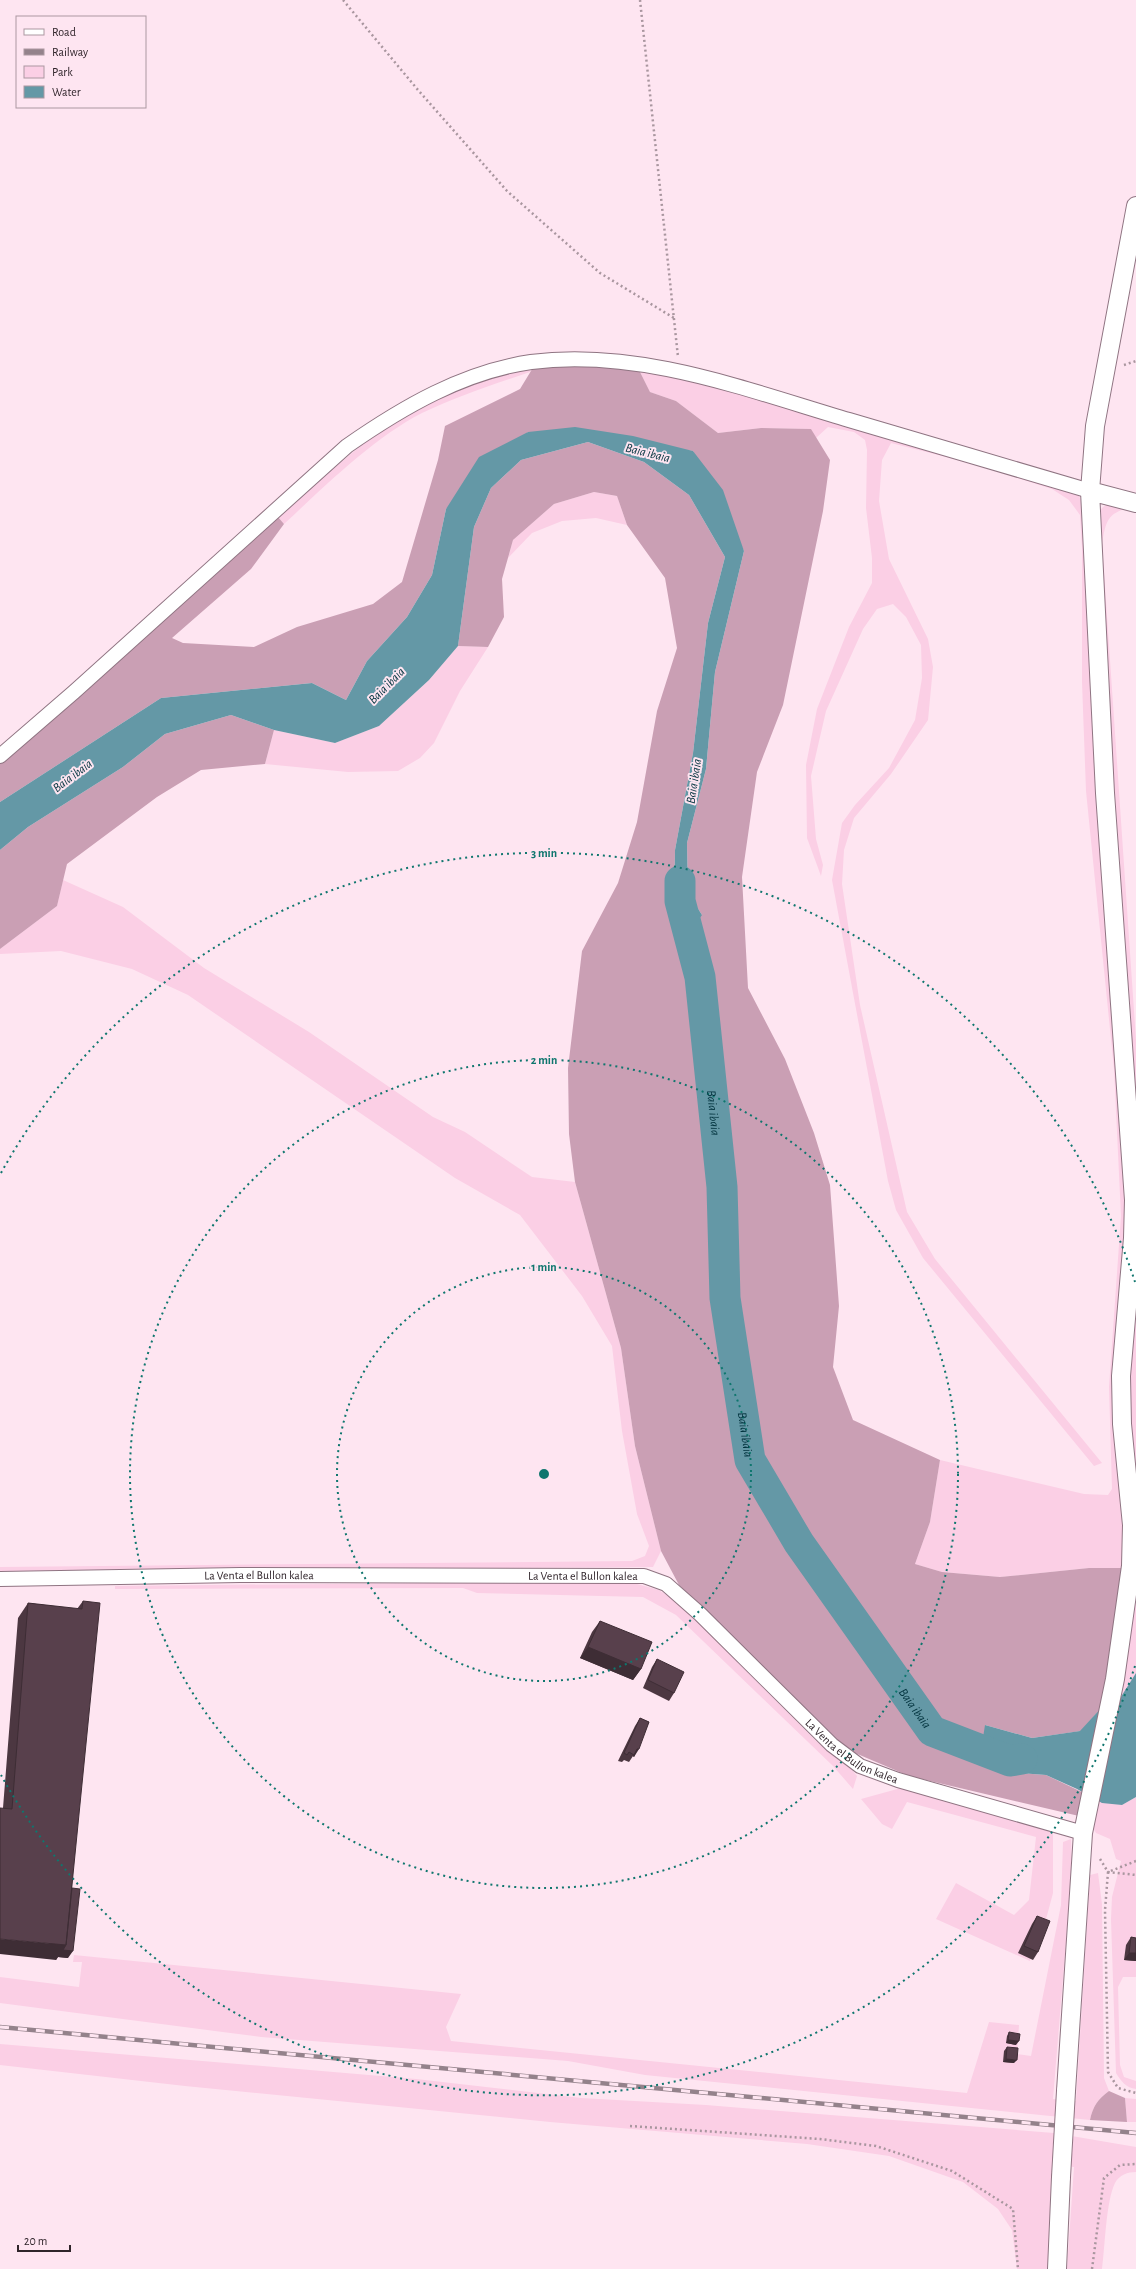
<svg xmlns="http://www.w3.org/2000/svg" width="1136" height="2269" font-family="'Alegreya Sans',sans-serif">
	<rect width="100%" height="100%" fill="#fee5f1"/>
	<path fill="#fbcfe5" d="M534 366 530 372C494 384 456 397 422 413 373 438 324 487 284 524L278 517C317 484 363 440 406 413 445 389 491 377 534 366Z
		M637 366 864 429 1078 494 1086 511 1088 646 1127 1223 1123 1568H1089L1000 1577 942 1572 915 1564 930 1522 940 1460 1084 1494 1108 1495 1112 1489 1109 1387 1121 1216 1114 1069 1086 791 1082 682V548L1080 515 1069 500 1052 489 974 464 891 443 882 460 879 501 889 559 928 639 933 667 928 720 891 774 854 818 844 850 842 884 860 1005 907 1212 935 1259 1102 1463 1094 1466 923 1258 896 1210 888 1181 832 880 842 823 855 805 889 768 915 720 922 678 921 645 906 617 893 604 877 609 863 629 826 711 811 776 816 839 823 865 821 876 807 838 806 765 817 709 849 627 872 583V558L866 508 867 450 865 440 854 432 828 427 816 438 810 429 761 428 718 433 676 401 650 392Z
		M594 492 617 496 627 525 596 518 562 521 532 533 508 558 513 540 554 504Z
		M1112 502 1129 508C1107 513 1106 522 1102 543L1136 1040V1097L1104 642 1097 514 1103 507Z
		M458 646 488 647 460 691 434 743 420 758 398 771 348 772 265 764 274 730 335 743 379 726 429 680Z
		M63 880 123 907 204 968 309 1032 433 1117 465 1132 532 1177 575 1182 621 1348 635 1446 661 1551 653 1567 0 1572V1567L632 1561 645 1556 649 1546 637 1514 622 1431 612 1346 582 1296 520 1215 455 1178 188 995 132 969 61 951 0 954V949L57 906Z
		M1136 1297V1488L1127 1393Z
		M626 1581 659 1590 679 1603 816 1741 852 1770 857 1776 853 1789 833 1766 676 1615 643 1597 477 1593 463 1588 115 1589V1586Z
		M1136 1584V1673L1117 1703 1116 1612 1134 1615Z
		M901 1788 1053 1826V1893L1045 1923 1030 1961 936 1919 956 1883 1014 1915 1029 1900 1036 1837 907 1802 892 1829 882 1824 861 1799Z
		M1136 1797V1977H1123L1118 1987 1120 2065 1124 2077 1136 2081V2089C1126 2088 1121 2081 1116 2073L1111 1919 1112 1897 1121 1861 1116 1859 1110 1839 1096 1833 1091 1824 1096 1800 1122 1805Z
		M1071 1839 1072 1869 1053 2099 1076 2101 1090 1875 1098 1873 1102 1904 1104 2078 1109 2091C1098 2099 1093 2106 1090 2120L645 2075 568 2061 261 2037 0 2003V1977L79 1987 82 1962H73L74 1955 461 1994 446 2027 451 2041 967 2093 989 2022 1019 2025 1017 2054 1031 2056 1061 1905 1063 1842Z
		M0 2044 416 2079 581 2098 706 2105 1054 2133 1136 2147V2172C1128 2172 1119 2175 1115 2183 1106 2201 1105 2247 1102 2269H1067L1074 2167 1052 2165 1050 2269H1017L1012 2230 998 2209 963 2182 889 2156 807 2144 550 2122 185 2086 0 2065Z
		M1125 2098 1136 2099V2122H1127Z"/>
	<path fill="#ca9fb4" d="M534 366H637L650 392 676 401 718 433 761 428 811 429 830 460 823 511 783 705 757 772 742 877 748 988 785 1059 814 1133 830 1185 839 1306 833 1367 853 1420 940 1460 930 1522 915 1564 942 1572 1000 1577 1089 1568H1123L1102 1707 1081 1731 1032 1738 985 1725 1005 1772 1046 1775 1084 1793 1079 1816 909 1776 848 1750 679 1585 661 1551 635 1446 621 1348 575 1182 569 1134 568 1068 582 951 618 883 637 822 657 711 677 648 665 578 627 525 617 496 594 492 554 504 513 540 502 579 504 617 488 647 458 646 474 527 491 488 521 460 588 442 644 462 689 495 725 557 708 623 693 753 675 850 674 915H702L688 893 687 843 706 769 715 672 744 551 693 451 528 432 446 509 432 575 407 617 367 661 346 700 312 683 161 698 0 802V762L278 517 284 524 251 569 172 638 183 643 254 647 297 627 373 604 402 582 438 460 445 426 520 389Z
		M231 715 274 730 265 764 201 770 157 797 67 864 57 906 0 949V850L28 827 123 767 165 734Z
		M1109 2091 1125 2098 1127 2122 1090 2120C1093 2106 1098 2099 1109 2091Z"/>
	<path fill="#6498a6" d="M575 427 633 436 693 451 723 490 744 551 715 672 706 769 687 843 688 893 702 915 693 928 674 915 675 850 693 753 708 623 725 557 689 495 644 462 588 442 521 460 491 488 474 527 458 646 429 680 379 726 335 743 274 730 231 715 165 734 123 767 28 827 0 850V802L161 698 312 683 346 700 367 661 407 617 432 575 446 509 479 457 528 432Z
		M1136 1673V1797L1122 1805 1102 1803 1077 1789 1046 1775 1005 1772 979 1763 985 1725 1032 1738 1080 1731 1102 1707 1117 1703Z"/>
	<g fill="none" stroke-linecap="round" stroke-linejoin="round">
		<path stroke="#6498a6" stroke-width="31" id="s1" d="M680 881V901L700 977 722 1187 725 1298 750 1460 799 1543 932 1731 1010 1761 1022 1759"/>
		<g stroke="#8f7482" stroke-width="16">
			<g id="minor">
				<path d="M0 756 74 692 347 446C403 407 463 372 531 362 639 348 747 390 849 420 929 444 1010 467 1090 491"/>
				<path id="s2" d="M0 1579 240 1575 644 1576 666 1584 700 1614 832 1745 860 1766 898 1780 1083 1833"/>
			</g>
		</g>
		<g stroke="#8f7482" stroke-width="20">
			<path id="tertiary" d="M1090 491 1136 503
				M1066 2091 1083 1833 1115 1679 1131 1566 1132 1525 1122 1424 1121 1376 1133 1238 1134 1200 1105 793 1090 491 1095 426 1136 206
				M1057 2269 1061 2177"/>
		</g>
		<path stroke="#a9969f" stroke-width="2.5" stroke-dasharray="2 3" stroke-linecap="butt" d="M343 0 418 90 507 191 600 273 674 318
			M640 0 678 357
			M1124 365 1136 361
			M1100 1859 1108 1872 1136 1875
			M1136 1861 1108 1872 1105 1910 1108 2072 1118 2088 1136 2093
			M630 2126 820 2139 876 2146 952 2171 1013 2209 1018 2269
			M1092 2269 1104 2178 1120 2165 1136 2164"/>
		<use href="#minor" stroke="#fff" stroke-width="14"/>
		<use href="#tertiary" stroke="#fff" stroke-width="18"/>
		<g stroke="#94828b" stroke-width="4.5">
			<path id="rail" d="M0 2027 1136 2133"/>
		</g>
		<use href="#rail" stroke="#fee5f1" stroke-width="3" stroke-dasharray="9" stroke-linecap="butt"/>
		<g stroke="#8f7482" stroke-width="20" stroke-linecap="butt">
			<path id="tertiary-bridge" d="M1061 2177 1066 2091"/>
		</g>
		<use href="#tertiary-bridge" stroke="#fff" stroke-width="18"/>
	</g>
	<path fill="#4c3741" d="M83 1601 72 1888 68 1958 58 1957 56 1960 3 1808 18 1618 28 1603 77 1609Z
		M600 1621 641 1669 633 1680 580 1658 592 1632Z
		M657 1659 674 1693 669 1701 643 1688 652 1667Z
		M640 1718 649 1722 634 1757 633 1756 629 1762 624 1760 622 1762 618 1761 635 1726Z
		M1037 1916 1038 1952 1033 1960 1018 1953 1032 1924Z
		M1131 1937 1136 1938V1961L1124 1960 1126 1945Z
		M1009 2032 1016 2045 1006 2043 1007 2036Z
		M1007 2047 1014 2063 1003 2062 1004 2051Z"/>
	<path fill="#3e2d35" d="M588 1647 641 1669 633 1680 580 1658Z
		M637 1749H639L634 1757 633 1756Z
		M0 1939 66 1945 73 1951 68 1958 58 1957 56 1960 0 1954Z
		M1129 1953H1136V1961L1124 1960Z
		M1008 2040 1019 2041 1016 2045 1006 2043Z
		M1006 2059 1017 2060 1014 2063 1003 2062Z"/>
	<path fill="#58404c" stroke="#3e2d35" d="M83 1601 100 1603 66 1945 0 1939V1808L12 1809 28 1603 82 1609Z
		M600 1621 652 1642 641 1669 588 1647Z
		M657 1659 684 1672 674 1693 648 1680Z
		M640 1718 649 1722 639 1749H637L634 1755 629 1752 627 1755 624 1753Z
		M72 1888 80 1889 73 1951 63 1950 66 1945Z
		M1037 1916 1050 1921 1038 1952 1024 1946Z
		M1131 1937 1136 1938V1953H1129Z
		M1009 2032 1020 2034 1019 2041 1008 2040Z
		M1007 2047 1018 2048 1017 2060 1006 2059Z"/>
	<g fill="none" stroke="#0f766e" stroke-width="2" stroke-dasharray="2 4">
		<circle cx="544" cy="1474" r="207"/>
		<circle cx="544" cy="1474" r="414"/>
		<path d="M1135 1666A621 621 0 0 1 1 1775M1 1173A621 621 0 0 1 1135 1282"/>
	</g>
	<g text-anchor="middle" stroke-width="4" stroke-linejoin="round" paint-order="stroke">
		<g font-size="12" fill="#2f242a" stroke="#fee5f1">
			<text dy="4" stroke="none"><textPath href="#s2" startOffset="259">La Venta el Bullon kalea</textPath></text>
			<text dy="4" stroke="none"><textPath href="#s2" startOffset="583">La Venta el Bullon kalea</textPath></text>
			<text dy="4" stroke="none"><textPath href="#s2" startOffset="919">La Venta el Bullon kalea</textPath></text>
		</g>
		<g font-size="13" font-style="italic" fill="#00323d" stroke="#fee5f1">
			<text transform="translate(648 452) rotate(14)" y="5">Baia ibaia</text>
			<text transform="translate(386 685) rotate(-45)" y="5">Baia ibaia</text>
			<text transform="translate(72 775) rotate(-37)" y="5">Baia ibaia</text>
			<text transform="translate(693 781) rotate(-81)" y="5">Baia ibaia</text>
			<text dy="5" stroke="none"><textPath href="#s1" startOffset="235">Baia ibaia</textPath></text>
			<text dy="5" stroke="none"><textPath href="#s1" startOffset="559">Baia ibaia</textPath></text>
			<text dy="5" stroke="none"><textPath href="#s1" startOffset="883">Baia ibaia</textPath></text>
		</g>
	</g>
	<circle cx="544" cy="1474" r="6" fill="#0f766e" stroke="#fee5f1" stroke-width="2"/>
	<g font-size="12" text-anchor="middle" font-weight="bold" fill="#0f766e" stroke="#fee5f1" stroke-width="4" stroke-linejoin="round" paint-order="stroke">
		<text x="544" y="857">3 min</text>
		<text x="544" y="1064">2 min</text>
		<text x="544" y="1271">1 min</text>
	</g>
	<rect x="16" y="16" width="130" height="92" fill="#fee5f1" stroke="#ab98a1"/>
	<rect x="24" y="29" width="20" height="6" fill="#ffffff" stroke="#ab98a1"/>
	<text x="52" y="36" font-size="12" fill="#2f242a">Road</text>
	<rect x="24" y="49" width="20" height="6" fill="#94828b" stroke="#ab98a1"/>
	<text x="52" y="56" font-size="12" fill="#2f242a">Railway</text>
	<rect x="24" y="66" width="20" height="12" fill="#fbcfe5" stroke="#ab98a1"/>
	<text x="52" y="76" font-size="12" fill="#2f242a">Park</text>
	<rect x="24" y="86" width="20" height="12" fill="#6498a6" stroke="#ab98a1"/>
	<text x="52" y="96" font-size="12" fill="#2f242a">Water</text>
	<path d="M18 2245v6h52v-6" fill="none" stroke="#2f242a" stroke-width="2"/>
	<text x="24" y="2245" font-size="12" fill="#2f242a" stroke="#fee5f1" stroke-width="3" paint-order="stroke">20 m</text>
</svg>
